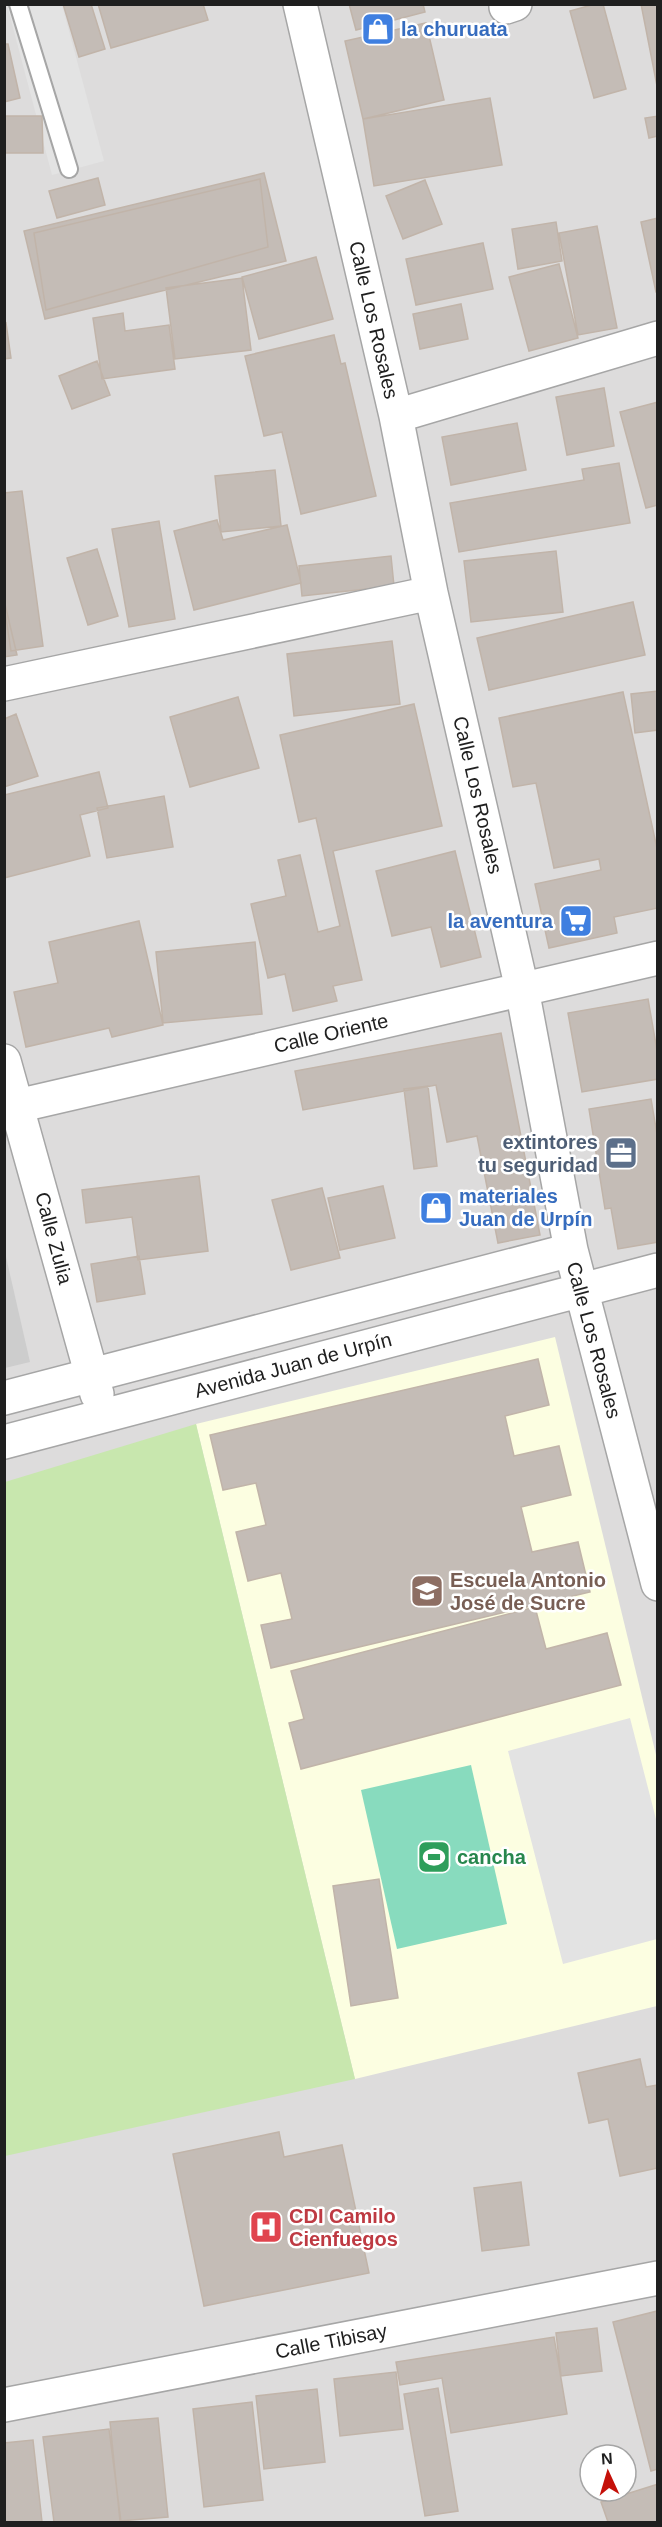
<svg xmlns="http://www.w3.org/2000/svg" width="662" height="2527" font-family="Arial,sans-serif">
	<rect width="100%" height="100%" fill="#f0ede6"/>
	<path fill="#dddcdc" fill-rule="evenodd" d="M5 5H657V2522H5ZM590 2455H626V2491H590Z"/>
	<path fill="#fcfee1" d="M555 1337 657 1759V2006L355 2079 196 1424Z"/>
	<path fill="#cdcdcd" d="M4 1248 30 1362 5 1368H4Z"/>
	<path fill="#c8e7ae" d="M196 1424 355 2079 5 2156V1482Z"/>
	<path fill="#88dbbe" d="M471 1765 507 1924 397 1949 361 1790Z"/>
	<path fill="#e3e3e3" d="M7 5H62L104 161 52 175Z
		M630 1718 657 1823V1939L563 1964 508 1751Z"/>
	<path fill="#c4bcb6" stroke="#c1b4a9" stroke-width="1.5" d="M63 4H91L105 49 79 57Z
		M98 4H203L208 20 111 48Z
		M349 4H423L425 12 356 30Z
		M595 4H603L626 89 594 98 570 11Z
		M641 4H658V91Z
		M426 23 444 100 363 119 345 41Z
		M4 44H8L20 98 4 102Z
		M490 98 502 165 374 186 363 119Z
		M5 116H42L43 153H5Z
		M658 116V136L649 138 645 118Z
		M264 173 286 261 45 319 24 231Z
		M98 178 105 205 57 218 49 191Z
		M260 179 268 247 46 310 34 233Z
		M425 180 442 224 403 239 386 196Z
		M658 218V292H656L641 222Z
		M556 222 562 261 518 269 512 229Z
		M597 226 617 328 578 335 559 233Z
		M483 243 493 289 416 305 406 259Z
		M316 257 333 319 259 339 242 277Z
		M559 264 578 338 529 351 509 277Z
		M242 278 251 350 175 359 166 288Z
		M461 304 468 339 420 349 413 314Z
		M123 313 125 331 169 325 175 369 102 379 93 318Z
		M6 323 11 358 4 359V324Z
		M334 335 341 364 345 363 376 496 301 514 282 432 264 436 245 356Z
		M97 361 110 395 72 409 59 376Z
		M604 388 614 446 567 455 556 397Z
		M658 402V505L646 508 620 412Z
		M517 423 526 470 451 485 442 437Z
		M619 463 630 523 459 552 450 503 584 480 582 469Z
		M275 470 281 526 221 532 215 476Z
		M22 491 43 646 11 651 4 605V493Z
		M217 520 223 540 287 525 301 583 194 610 174 531Z
		M159 521 175 619 129 627 112 529Z
		M97 549 118 616 88 625 67 558Z
		M556 551 563 612 471 622 464 561Z
		M391 556 394 586 302 596 299 566Z
		M4 600 17 655 4 657Z
		M633 602 645 655 489 690 477 638Z
		M392 641 400 704 294 716 287 654Z
		M658 691V730L635 733 631 694Z
		M623 692 658 853V908L614 917 617 933 549 948 535 884 601 870 599 859 554 868 536 783 513 787 499 718Z
		M238 697 259 768 190 787 170 717Z
		M414 704 442 826 333 851 362 980 333 986 337 1001 293 1011 285 974 268 978 251 904 286 896 278 860 300 855 318 932 340 926 316 818 299 822 280 735Z
		M16 714 38 776 4 787V719Z
		M99 772 108 808 80 815 90 856 4 878V795Z
		M164 796 173 847 107 858 97 808Z
		M455 851 481 957 441 967 431 927 392 936 376 871Z
		M139 921 163 1025 112 1037 109 1028 26 1047 14 992 58 983 49 942Z
		M255 942 262 1014 163 1023 156 952Z
		M648 999 658 1056V1079L582 1092 568 1013Z
		M501 1033 540 1235 498 1243 477 1136 447 1142 436 1085 303 1110 295 1071Z
		M428 1086 437 1166 414 1169 404 1089Z
		M651 1099 658 1140V1242L618 1249 611 1208 605 1209 589 1109Z
		M199 1176 208 1251 138 1260 132 1217 86 1223 82 1190Z
		M383 1186 395 1238 340 1250 328 1198Z
		M322 1188 340 1258 291 1270 272 1200Z
		M139 1256 145 1294 97 1302 91 1264Z
		M538 1359 549 1405 505 1416 514 1456 559 1446 571 1495 521 1507 532 1552 578 1542 590 1592 271 1668 261 1625 292 1619 281 1573 248 1581 236 1532 266 1525 256 1483 223 1490 210 1435Z
		M535 1607 546 1649 607 1633 621 1685 301 1769 289 1723 304 1719 291 1671Z
		M379 1879 398 1998 351 2006 333 1886Z
		M640 2059 646 2087 658 2085V2168L620 2176 608 2119 589 2123 578 2073Z
		M279 2132 284 2157 342 2145 369 2273 204 2306 173 2154Z
		M521 2182 529 2245 482 2251 474 2188Z
		M657 2311 658 2469 651 2471 613 2322Z
		M597 2328 602 2371 561 2376 556 2333Z
		M554 2337 567 2414 451 2433 442 2378 400 2385 396 2362Z
		M396 2372 403 2429 340 2436 334 2379Z
		M438 2388 458 2511 425 2516 404 2394Z
		M317 2389 325 2462 264 2469 256 2396Z
		M252 2402 263 2500 204 2507 193 2409Z
		M158 2418 168 2517 120 2521 110 2422Z
		M109 2429 121 2522H54L43 2437Z
		M33 2440 42 2522H4V2443Z
		M658 2484V2522H608L601 2502Z"/>
	<g fill="none" stroke-linecap="round" stroke-linejoin="round">
		<g stroke="#a6a6a6" stroke-width="20">
			<path id="service" d="M18 4 69 169"/>
		</g>
		<g stroke="#a6a6a6" stroke-width="36">
			<path id="minor" d="M300 4 396 416 431 593 522 989 571 1250 658 1584
				M506 7 515 4
				M396 416 658 338
				M4 684 431 593
				M4 1061 97 1394
				M4 1109 658 958
				M4 1398 571 1250
				M4 1442 658 1270
				M4 2405 658 2278"/>
		</g>
		<use href="#service" stroke="#fff" stroke-width="16"/>
		<use href="#minor" stroke="#fff" stroke-width="33"/>
	</g>
	<defs>
		<g id="shop-square" transform="scale(1.725)"><rect x="-9" y="-9" width="18" height="18" rx="4" fill="#3f7fe0" stroke="#fff"/><path d="M-5-2.5h2.3a2.7 3.5 0 0 1 5.4 0H5L5.5 6h-11ZM-1.5-2.5h3a1.5 2.3 0 0 0-3 0Z" fill="#fff"/></g>
		<g id="supermarket-square" transform="scale(1.725)"><rect x="-9" y="-9" width="18" height="18" rx="4" fill="#3f7fe0" stroke="#fff"/><path d="M-6-5.5h2.5l.6 2H6L4.5 2H-2.5L-4.4-4H-6ZM-1.5 3.2a1.3 1.3 0 1 0 .1 0ZM3 3.2a1.3 1.3 0 1 0 .1 0Z" fill="#fff"/></g>
		<g id="office-square" transform="scale(1.725)"><rect x="-9" y="-9" width="18" height="18" rx="4" fill="#5c6f8a" stroke="#fff"/><path d="M-6-3h4V-5.5h4V-3h4V5H-6ZM-1-4.5V-3h2v-1.5ZM-6 0V1H6V0Z" fill="#fff"/></g>
		<g id="school-square" transform="scale(1.725)"><rect x="-9" y="-9" width="18" height="18" rx="4" fill="#8d6e63" stroke="#fff"/><path d="M0-5L7-2L0 1L-7-2ZM-4 1L0 2.5L4 1V4Q0 6-4 4Z" fill="#fff"/></g>
		<g id="stadium-square" transform="scale(1.725)"><rect x="-9" y="-9" width="18" height="18" rx="4" fill="#2e9e5b" stroke="#fff"/><path d="M0-5a6.5 5 0 1 0 0 10a6.5 5 0 1 0 0-10ZM-3.5-1.8h7v3.6h-7Z" fill="#fff"/></g>
		<g id="hospital-square" transform="scale(1.725)"><rect x="-9" y="-9" width="18" height="18" rx="4" fill="#e0444e" stroke="#fff"/><path d="M-5-5h3v3.5h4V-5h3V5h-3V1.5h-4V5h-3Z" fill="#fff"/></g>
	</defs>
	<g fill-rule="evenodd">
		<use href="#shop-square" x="378" y="29"/>
		<use href="#supermarket-square" x="576" y="921"/>
		<use href="#office-square" x="621" y="1153"/>
		<use href="#shop-square" x="436" y="1208"/>
		<use href="#school-square" x="427" y="1591"/>
		<use href="#stadium-square" x="434" y="1857"/>
		<use href="#hospital-square" x="266" y="2227"/>
	</g>
	<g text-anchor="middle" stroke-width="5" stroke-linejoin="round" paint-order="stroke">
		<g font-size="20" font-weight="bold" fill="#366cbe" stroke="#fff" text-anchor="start">
			<text x="401" y="36">la churuata</text>
			<text x="553" y="928" text-anchor="end">la aventura</text>
			<text x="459" y="1203">materiales<tspan x="459" dy="23">Juan de Urpín</tspan></text>
		</g>
		<g font-size="20" fill="#1f1f1f" stroke="#fff">
			<text transform="translate(374 320) rotate(77)" y="7">Calle Los Rosales</text>
			<text transform="translate(478 795) rotate(77)" y="7">Calle Los Rosales</text>
			<text transform="translate(331 1033) rotate(-13)" y="7">Calle Oriente</text>
			<text transform="translate(54 1238) rotate(75)" y="7">Calle Zulia</text>
			<text transform="translate(594 1340) rotate(75)" y="7">Calle Los Rosales</text>
			<text transform="translate(293 1365) rotate(-15)" y="7">Avenida Juan de Urpín</text>
			<text transform="translate(331 2341) rotate(-11)" y="7">Calle Tibisay</text>
		</g>
		<g font-size="20" font-weight="bold" fill="#4e5e75" stroke="#fff" text-anchor="end">
			<text x="598" y="1149">extintores<tspan x="598" dy="23">tu seguridad</tspan></text>
		</g>
		<g font-size="20" font-weight="bold" fill="#785e54" stroke="#fff" text-anchor="start">
			<text x="450" y="1587">Escuela Antonio<tspan x="450" dy="23">José de Sucre</tspan></text>
		</g>
		<g font-size="20" font-weight="bold" fill="#27864d" stroke="#fff" text-anchor="start">
			<text x="457" y="1864">cancha</text>
		</g>
		<g font-size="20" font-weight="bold" fill="#be3a42" stroke="#fff" text-anchor="start">
			<text x="289" y="2223">CDI Camilo<tspan x="289" dy="23">Cienfuegos</tspan></text>
		</g>
	</g>
	<rect width="662" height="2527" fill="none" stroke="#1f1f1f" stroke-width="12"/>
	<g transform="translate(608 2473) rotate(356)"><circle r="28" fill="#ffffff" stroke="#a5a5a5" stroke-width="1.5"/>
	<path d="M0-4.5L10 22L0 15L-10 22Z" fill="#c51009"/>
	<text y="-9" font-size="16" font-weight="bold" text-anchor="middle" fill="#1f1f1f">N</text>
	</g>
</svg>
